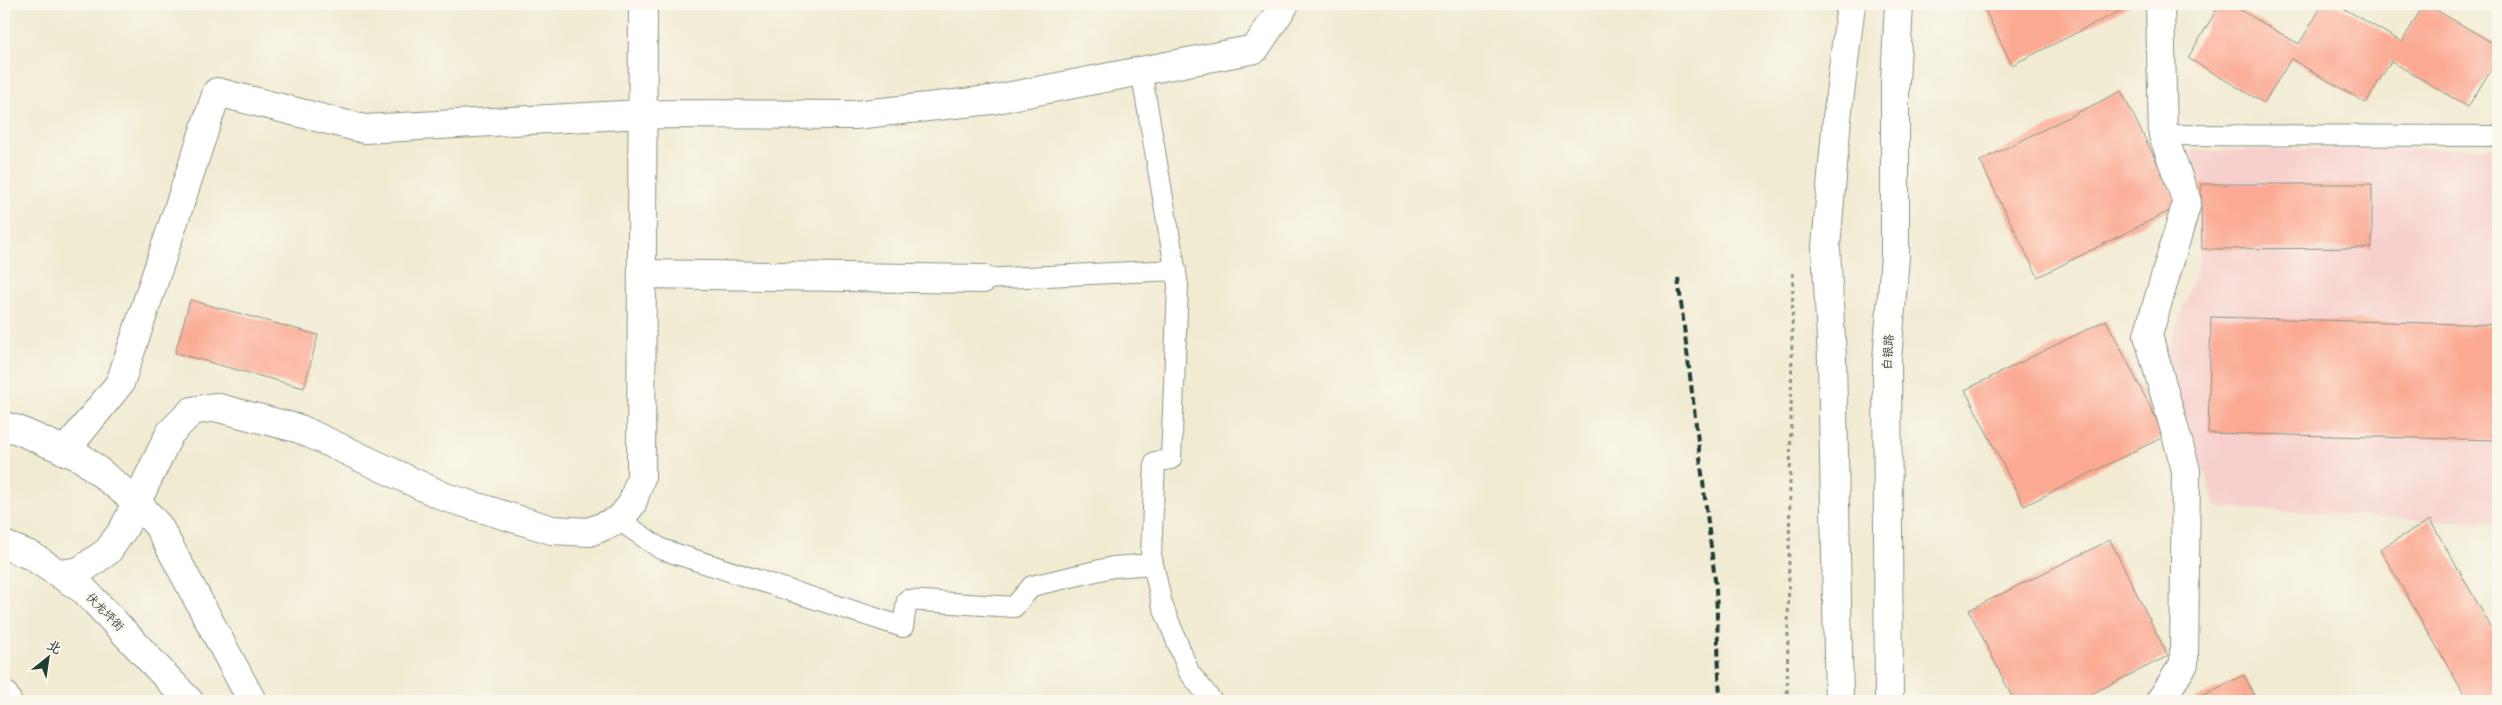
<svg xmlns="http://www.w3.org/2000/svg" width="2502" height="705" font-family="Pangolin,'LXGW WenKai TC',sans-serif">
	<rect width="100%" height="100%" fill="#fbf7ec"/>
	<filter id="ink" filterUnits="userSpaceOnUse"><feTurbulence type="fractalNoise" baseFrequency=".02" numOctaves="2"/><feDisplacementMap in="SourceGraphic" scale="10" xChannelSelector="R" yChannelSelector="G"/><feConvolveMatrix kernelMatrix="1 2 1 2 8 2 1 2 1" color-interpolation-filters="sRGB"/></filter>
	<filter id="wash" filterUnits="userSpaceOnUse"><feTurbulence type="fractalNoise" baseFrequency=".0096" numOctaves="4" result="noise"/><feDisplacementMap in="SourceGraphic" scale="20" xChannelSelector="R" yChannelSelector="G"/><feGaussianBlur stdDeviation="1.12" result="paint"/><feColorMatrix in="noise" values="0 0 0 0 0 0 0 0 0 0 0 0 0 0 0 0 0 1.4 0 .05"/><feComposite in="paint" operator="in"/></filter>
	<g filter="url(#wash)">
		<rect width="100%" height="100%" fill="#f1ebd2"/>
		<path fill="#f7d0cd" d="M2498 148V524L2217 507 2165 358 2200 261 2192 150Z"/>
		<g id="blocks">
			<path fill="#fba992" d="M1982 4H2134L2012 65Z
				M2220 4H2239L2237 8 2299 44 2323 4H2336L2402 42 2424 4H2426L2498 46V69L2493 66 2468 107 2391 61 2366 103 2291 59 2264 103 2188 58Z
				M2121 91 2179 206 2038 277 1980 161Z
				M2201 184H2372V248L2202 249Z
				M190 300 318 335 304 388 175 353Z
				M2211 317 2498 325V440L2208 433Z
				M2106 320 2165 436 2024 506 1965 390Z
				M2430 520 2498 639V701H2468L2380 549Z
				M2110 540 2168 656 2077 701H2014L1969 610Z
				M2244 675 2257 701H2191Z"/>
		</g>
	</g>
	<g filter="url(#ink)">
		<use href="#blocks" fill-opacity="0" stroke="#889483" stroke-width="1"/>
		<g fill="none" stroke-linecap="round" stroke-linejoin="round">
			<g stroke="#889483" stroke-width="22">
				<path id="service" d="M1141 70 1178 285 1171 459 1155 462 1151 555 1162 604 1189 672 1212 701
					M2163 135 2498 136
					M983 279 1176 270
					M619 520 661 549 903 627 907 600 1014 607 1032 586 1113 567 1153 564"/>
			</g>
			<g stroke="#889483" stroke-width="30">
				<path id="minor" d="M2160 4 2163 135 2187 202 2148 335 2186 470 2184 664 2160 701
					M642 274 983 279
					M65 451 120 383 217 92 364 129 642 114 855 115 991 100 1255 49 1285 4
					M60 574 80 571 108 551 124 528 170 433 192 411 215 407 300 429 445 497 552 530 589 532 619 520 632 504 641 477 643 4"/>
			</g>
			<g stroke="#889483" stroke-width="30">
				<path id="secondary" d="M4 426 18 430 82 458 137 502 159 527 252 701
					M4 545 32 556 85 591 189 701
					M4 695 7 701"/>
			</g>
			<g stroke="#889483" stroke-width="30">
				<path id="primary" d="M1839 701 1832 359 1826 247 1837 118 1851 4
					M1889 701 1887 360 1895 256V82L1899 4"/>
			</g>
			<path stroke="#889483" stroke-width="3" stroke-dasharray="4 4" stroke-linecap="butt" d="M1787 701 1793 272"/>
			<use href="#service" stroke="#fff" stroke-width="20"/>
			<use href="#minor" stroke="#fff" stroke-width="28"/>
			<use href="#secondary" stroke="#fff" stroke-width="28"/>
			<use href="#primary" stroke="#fff" stroke-width="28"/>
			<path stroke="#1f3d34" stroke-width="4" stroke-dasharray="8 4" stroke-linecap="butt" d="M1678 278 1716 588 1720 701"/>
		</g>
	</g>
	<g text-anchor="middle" stroke-width="4.5" stroke-linejoin="round" paint-order="stroke">
		<g font-size="12" fill="#1f3d34" stroke="#fbf7ec">
			<text transform="translate(1888 352) rotate(-87)" y="4">白银路</text>
			<text transform="translate(105 612) rotate(45)" y="4">伏龙坪街</text>
		</g>
	</g>
	<rect width="2502" height="705" fill="none" stroke="#fbf7ec" stroke-width="20"/>
	<g transform="translate(48 658) rotate(30)" stroke="#fbf7ec" stroke-width="4" paint-order="stroke">
	<path d="M0-4L9 19L0 12L-9 19Z" fill="#1f3d34"/>
	<text y="-8" font-size="14" font-weight="bold" text-anchor="middle" fill="#1f3d34">北</text>
	</g>
</svg>
